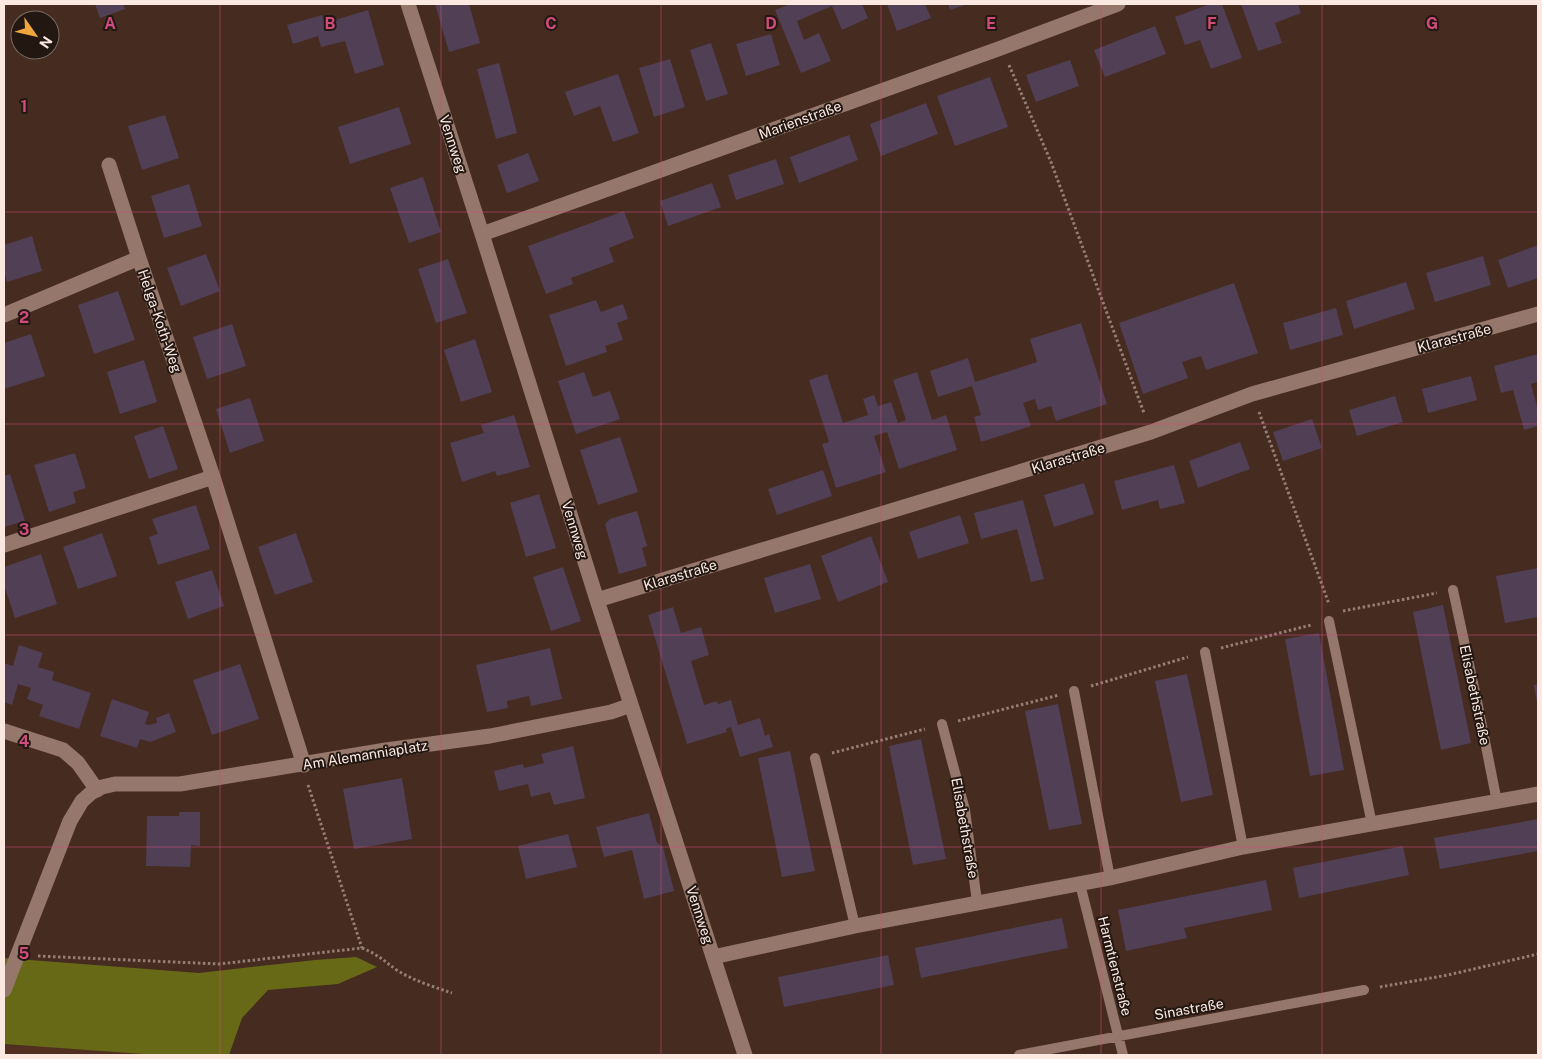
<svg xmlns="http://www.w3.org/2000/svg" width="1542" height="1059" font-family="'Public Sans',sans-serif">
	<rect width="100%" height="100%" fill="#452b20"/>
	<path fill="#502f21" d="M4 1044 157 1054V1055H4Z"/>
	<path fill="#686917" d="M356 957 377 967 338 984 268 990 242 1018 229 1055H157L4 1044V958L199 973 315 960Z"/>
	<path fill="#513f55" d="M95 4H123L125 9 100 18Z
		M435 4H469L480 43 449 52Z
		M790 4H862L868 18 842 30 832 6 797 21 804 40 819 33 831 61 801 73 775 10Z
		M887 4H925L931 18 897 31Z
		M948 4H968L950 10Z
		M1210 4H1222L1242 58 1211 69 1200 40 1185 45 1175 17Z
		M1241 4H1298L1301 13 1275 23 1282 43 1258 51Z
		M368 10 384 65 355 74 345 41 321 47 318 36 293 44 287 25 322 15 325 23Z
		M1155 26 1166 54 1105 77 1094 50Z
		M771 34 780 65 746 76 736 44Z
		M711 43 728 94 706 101 690 50Z
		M670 59 685 107 654 117 639 68Z
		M1070 60 1079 86 1036 102 1026 75Z
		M499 63 517 133 496 139 477 69Z
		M618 74 639 133 613 142 600 106 574 116 565 92Z
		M990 77 1008 127 955 146 937 96Z
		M926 103 938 134 881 156 870 124Z
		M399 107 411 144 350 164 338 127Z
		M165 115 179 158 142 170 128 126Z
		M849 135 858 160 799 183 790 157Z
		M528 153 539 181 507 193 497 165Z
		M776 159 784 184 736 200 728 175Z
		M423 177 441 232 409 243 390 188Z
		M712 183 721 207 668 226 660 201Z
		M189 184 202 226 164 238 151 196Z
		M624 211 634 238 609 248 614 262 571 278 573 284 546 294 528 246Z
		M32 236 42 271 7 282 4 270V245Z
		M1538 245V278L1508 288 1498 260Z
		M206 254 220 291 181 306 167 268Z
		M1483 256 1491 285 1435 302 1426 273Z
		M448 259 467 313 436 323 418 269Z
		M1406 282 1415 309 1354 329 1346 301Z
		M1234 283 1258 353 1206 370 1201 356 1182 362 1188 378 1143 394 1119 323Z
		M118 291 135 340 94 354 78 305Z
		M596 300 601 312 623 304 628 319 617 323 623 340 605 346 607 352 566 366 549 315Z
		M1336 308 1343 335 1290 350 1283 323Z
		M1081 323 1107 404 1056 421 1051 406 1038 410 1035 399 1023 403 1031 426 981 442 974 417 981 415 972 386 938 397 930 371 968 358 975 382 1037 362 1030 339Z
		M232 324 246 366 207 379 193 337Z
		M31 334 45 376 4 389V343Z
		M475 339 492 392 461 402 444 350Z
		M1538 354V382L1531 384 1538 410V426L1524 430 1513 390 1501 393 1494 366Z
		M144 360 157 402 120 414 107 372Z
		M584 372 593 397 610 391 620 419 576 434 558 381Z
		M917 372 932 420 946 415 957 450 899 469 887 432 874 436 886 472 836 488 822 444 829 442 809 380 827 374 843 423 868 415 863 399 874 395 878 406 891 402 898 423 906 420 893 380Z
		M1471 376 1477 400 1428 413 1422 389Z
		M1395 396 1403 422 1357 436 1349 410Z
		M250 398 264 441 230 453 216 409Z
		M514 415 530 467 497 476 495 471 462 482 450 443 484 433 481 425Z
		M1312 419 1322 448 1283 461 1273 432Z
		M163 426 178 469 149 479 134 436Z
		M620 437 638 492 598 505 580 450Z
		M1240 442 1250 469 1198 488 1189 461Z
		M75 453 86 488 73 492 76 503 49 512 34 465Z
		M1174 465 1185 503 1160 509 1158 500 1122 510 1114 481Z
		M823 470 832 496 777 515 768 489Z
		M10 474 25 521 4 527V476Z
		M1084 483 1094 514 1054 527 1044 495Z
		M539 494 556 548 526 557 510 503Z
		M1023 500 1044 579 1031 582 1017 529 981 539 974 513Z
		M196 505 210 549 158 565 149 537 158 534 152 519Z
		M637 511 647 546 642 548 647 566 619 574 605 524 610 519Z
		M960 515 969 543 918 559 909 532Z
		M102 533 117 576 78 589 63 547Z
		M296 533 313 582 275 595 258 547Z
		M871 536 888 582 838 602 821 556Z
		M41 554 57 604 15 618 4 585V567Z
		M810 564 821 599 775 613 764 578Z
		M563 567 581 621 551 631 533 577Z
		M1538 568V617L1505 623 1496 576Z
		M212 570 224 606 188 619 175 582Z
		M1443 605 1471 743 1441 750 1413 612Z
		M673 607 681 633 701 627 709 655 691 661 704 705 717 701 718 704 731 700 738 725 760 718 765 736 769 734 773 747 740 757 731 727 726 729 727 732 687 744 648 615Z
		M1319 633 1344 770 1310 776 1285 639Z
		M19 645 43 653 38 667 54 672 52 680 91 693 79 729 39 716 43 705 27 699 31 688 18 684 12 705 4 702V663L13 666Z
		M550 648 562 699 531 706 529 696 507 701 508 708 487 712 476 665Z
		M240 664 259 719 212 735 193 680Z
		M1187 674 1213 795 1181 802 1155 681Z
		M1538 684V703H1537L1534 685Z
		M112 699 149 712 145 724 149 725 157 723 156 718 169 713 176 732 150 742 140 739 137 748 100 736Z
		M1058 704 1082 824 1049 830 1025 711Z
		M921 739 946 859 913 865 889 746Z
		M573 746 585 798 554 805 550 792 531 797 528 784 499 791 494 771 523 764 524 768 544 763 541 754Z
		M790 751 815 871 782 877 758 758Z
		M402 778 412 839 354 849 343 789Z
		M179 812H200V846L191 845 190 867 146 866 147 816H179Z
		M649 813 657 843 663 847 674 891 644 899 632 850 604 857 596 827Z
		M1538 819V851L1440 869 1434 838Z
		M568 834 577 867 526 879 518 846Z
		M1403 846 1409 875 1299 898 1293 868Z
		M1266 880 1272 910 1184 928 1187 938 1126 951 1118 910Z
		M1062 918 1068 948 921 978 915 948Z
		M888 955 894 985 784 1007 778 977Z"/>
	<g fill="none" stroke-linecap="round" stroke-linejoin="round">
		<path stroke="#957e75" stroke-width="3" stroke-dasharray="2.5 2.5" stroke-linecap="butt" d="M1009 65 1051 162 1144 413
			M1259 412 1329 604
			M1343 611 1437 593
			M1221 648 1311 625
			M1091 686 1188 657
			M958 721 1059 695
			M832 753 925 729
			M308 785 362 948
			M38 956 219 964 362 948C379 955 384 961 398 971 415 981 434 987 452 993
			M1380 987 1448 975 1538 954"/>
		<path stroke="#96776b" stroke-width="10" d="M1453 590 1478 706 1497 802
			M1329 621 1372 824
			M1205 652 1243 847
			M1074 691 1110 878
			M942 724 965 810 977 902
			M815 758 855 926
			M1080 884 1123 1055
			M1019 1055 1364 990"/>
		<path stroke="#96776b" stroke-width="15" d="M408 4 482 234 597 600 745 1055
			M109 165 139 258 213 477 304 765
			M482 234 1001 48 1118 4
			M4 315 139 258
			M4 545 213 477
			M597 600 1151 432 1252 394 1538 314
			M4 731 63 750 78 763 97 790
			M713 957 855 926 1110 878 1243 847 1538 794
			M4 990 70 821 82 801 91 793 102 787 115 784H180L386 750 490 736 611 712 631 705"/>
	</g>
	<path fill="none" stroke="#d04c7c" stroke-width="1" stroke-opacity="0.55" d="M220 4V1055M441 4V1055M661 4V1055M881 4V1055M1101 4V1055M1322 4V1055M4 212H1538M4 424H1538M4 635H1538M4 847H1538"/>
	<g text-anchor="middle" stroke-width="4" stroke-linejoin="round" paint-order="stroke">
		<g font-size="14" fill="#fae8e1" stroke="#231712">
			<text transform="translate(800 120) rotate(-20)" y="5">Marienstraße</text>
			<text transform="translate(453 144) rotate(72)" y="5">Vennweg</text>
			<text transform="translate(160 321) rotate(71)" y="5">Helga-Koth-Weg</text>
			<text transform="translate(1454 338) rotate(-15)" y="5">Klarastraße</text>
			<text transform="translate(1068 458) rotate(-17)" y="5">Klarastraße</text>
			<text transform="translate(575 530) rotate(73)" y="5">Vennweg</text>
			<text transform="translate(680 575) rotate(-17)" y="5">Klarastraße</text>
			<text transform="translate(1475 695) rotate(78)" y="5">Elisabethstraße</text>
			<text transform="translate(365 755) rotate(-9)" y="5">Am Alemanniaplatz</text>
			<text transform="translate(965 828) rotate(80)" y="5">Elisabethstraße</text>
			<text transform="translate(700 915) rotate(72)" y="5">Vennweg</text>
			<text transform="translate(1115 966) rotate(76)" y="5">Harmtienstraße</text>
			<text transform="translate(1189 1009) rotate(-10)" y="5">Sinastraße</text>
		</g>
	</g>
	<g font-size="16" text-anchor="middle" font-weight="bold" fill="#d04c7c" stroke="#231712" stroke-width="4" stroke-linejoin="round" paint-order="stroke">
		<text x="110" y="29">A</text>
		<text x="330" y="29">B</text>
		<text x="551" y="29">C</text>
		<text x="771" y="29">D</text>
		<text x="991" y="29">E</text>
		<text x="1212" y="29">F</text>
		<text x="1432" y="29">G</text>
		<text x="24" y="112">1</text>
		<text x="24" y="323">2</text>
		<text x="24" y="535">3</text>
		<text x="24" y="747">4</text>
		<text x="24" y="959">5</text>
	</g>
	<rect width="1542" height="1059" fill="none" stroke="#fae8e1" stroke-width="10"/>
	<g transform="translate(35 35) rotate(124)"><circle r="24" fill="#231712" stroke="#796b65"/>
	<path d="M0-4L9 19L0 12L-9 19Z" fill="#efa73d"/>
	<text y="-8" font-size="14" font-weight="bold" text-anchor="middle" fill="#fae8e1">N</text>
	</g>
</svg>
